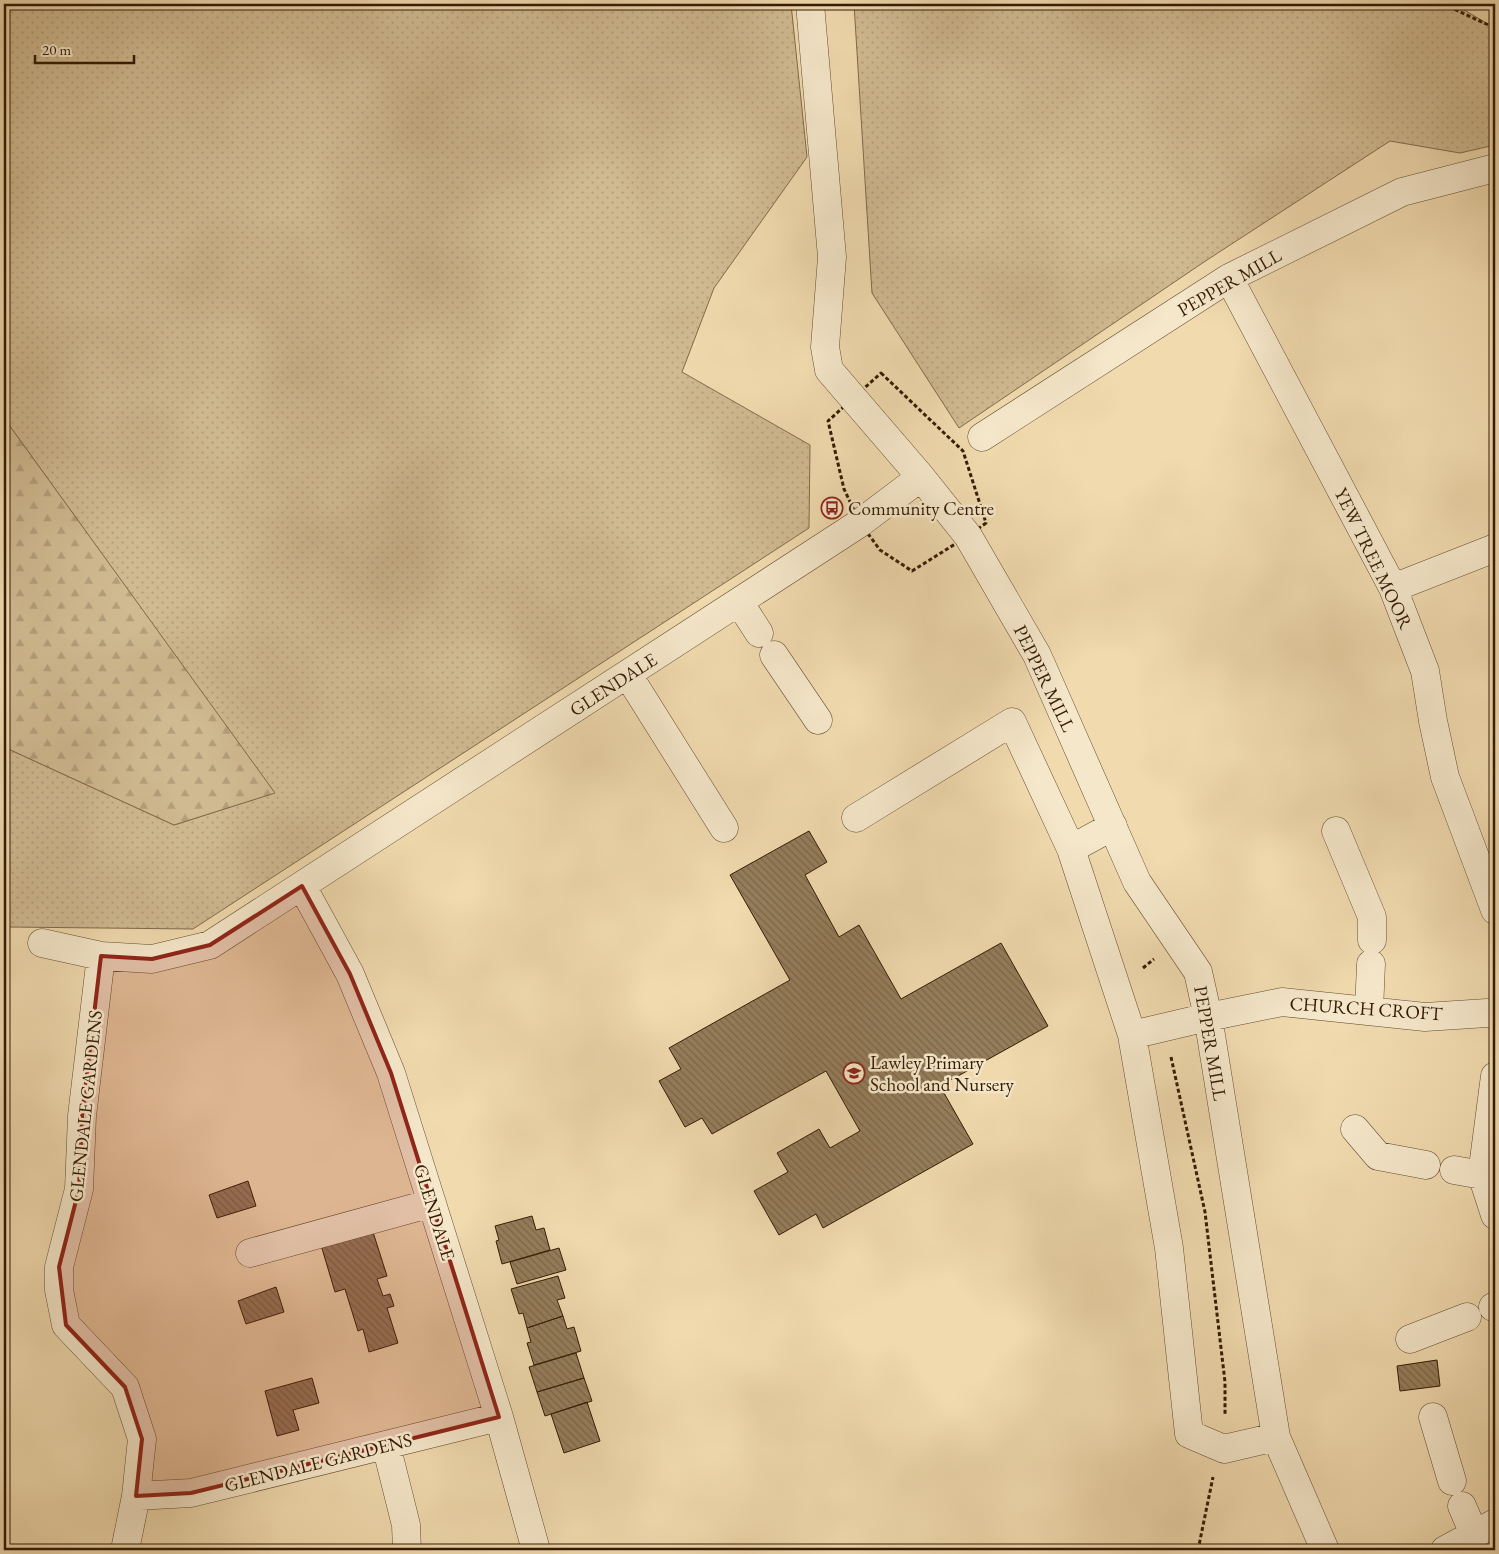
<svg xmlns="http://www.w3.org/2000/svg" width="1499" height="1554" font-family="'EB Garamond',serif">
	<defs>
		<pattern id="grass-dots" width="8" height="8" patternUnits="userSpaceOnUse" patternTransform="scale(1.25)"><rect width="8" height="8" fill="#d0ba91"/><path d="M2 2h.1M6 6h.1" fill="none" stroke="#b39f7b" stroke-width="1.8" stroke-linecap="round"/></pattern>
		<pattern id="forest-firs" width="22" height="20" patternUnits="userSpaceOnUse" patternTransform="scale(1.25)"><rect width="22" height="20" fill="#d0ba91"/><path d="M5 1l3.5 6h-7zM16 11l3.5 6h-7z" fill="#b39f7b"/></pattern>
		<pattern id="building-back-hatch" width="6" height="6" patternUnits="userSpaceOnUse" patternTransform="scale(1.25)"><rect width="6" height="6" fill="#957e5c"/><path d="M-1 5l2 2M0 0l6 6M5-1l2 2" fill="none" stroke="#7a664a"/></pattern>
	</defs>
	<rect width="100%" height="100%" fill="#f0daae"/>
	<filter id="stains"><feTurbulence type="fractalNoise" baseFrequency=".004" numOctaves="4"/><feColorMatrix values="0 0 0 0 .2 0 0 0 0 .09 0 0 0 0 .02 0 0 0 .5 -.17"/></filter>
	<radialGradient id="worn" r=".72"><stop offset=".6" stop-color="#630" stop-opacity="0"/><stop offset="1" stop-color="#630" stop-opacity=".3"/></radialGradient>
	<path fill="url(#grass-dots)" stroke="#826a4a" d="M4 4H791L807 157 714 288 682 372 810 445 809 528 193 929 9 927 4 935V747L174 825 274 793 4 418Z
		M854 4H1454L1495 28V145L1460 153 1390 141 1204 262 959 428 872 293Z"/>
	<path fill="url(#forest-firs)" stroke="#826a4a" d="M4 418 275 793 174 825 4 747Z"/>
	<path fill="url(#building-back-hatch)" stroke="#331b04" d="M809 831 827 862 805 875 839 937 859 925 901 999 1001 943 1048 1026 940 1086 973 1144 823 1228 816 1214 779 1235 754 1191 788 1172 777 1153 819 1129 830 1148 860 1131 826 1071 712 1134 702 1118 685 1127 659 1081 681 1069 669 1048 790 980 730 875Z
		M248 1181 256 1206 217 1218 209 1195Z
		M532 1216 536 1230 544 1228 550 1250 502 1264 496 1241 499 1240 495 1226Z
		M372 1229 387 1276 377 1279 383 1296 390 1294 394 1306 387 1308 398 1343 369 1352 363 1329 358 1331 345 1289 335 1292 321 1245Z
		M559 1248 566 1270 517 1284 510 1262Z
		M558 1276 565 1298 557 1300 563 1316 527 1328 523 1313 519 1314 511 1289Z
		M276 1287 284 1312 246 1324 238 1301Z
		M563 1316 567 1329 574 1327 581 1351 534 1365 527 1343 531 1342 527 1328Z
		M576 1353 584 1378 537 1392 529 1367Z
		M1437 1360 1440 1386 1400 1391 1397 1366Z
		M312 1378 319 1403 293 1410 299 1430 277 1436 265 1391Z
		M584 1378 592 1401 545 1416 537 1392Z
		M587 1402 600 1441 564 1453 551 1414Z"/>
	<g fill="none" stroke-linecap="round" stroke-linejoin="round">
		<g stroke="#624b2e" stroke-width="29">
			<path id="minor" d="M810 4 832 257 825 347 829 370 921 477 968 536 1037 655 1137 882 1198 972 1208 1017 1276 1437 1325 1550
				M1229 278 1393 588 1425 671 1433 721 1445 777 1495 910
				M982 437 1229 278 1402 192 1495 168
				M1393 588 1495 548
				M739 602 759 633
				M774 655 818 720
				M628 675 724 828
				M856 818 1012 722 1071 849 1132 1035 1169 1248 1189 1434 1224 1449 1276 1437
				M1336 831 1372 917V940
				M1071 849 1113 826
				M302 886 350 974 391 1073 499 1417 536 1550
				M42 943 101 956 152 959 210 945 860 523 921 477
				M101 956 82 1116 79 1189 59 1267V1290L66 1325 125 1387 142 1439 136 1496 125 1550
				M1369 1011 1371 964
				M1132 1035 1208 1017 1282 1002 1425 1017 1487 1013 1495 1015
				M1495 1076 1482 1175 1495 1215
				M1355 1129 1378 1156 1426 1165
				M1454 1170 1482 1175
				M250 1253 432 1203
				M1493 1307 1495 1306
				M1410 1339 1467 1317
				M1433 1417 1452 1481
				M386 1445 406 1525 407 1550
				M136 1496 191 1493 499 1417
				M1462 1506 1474 1534
				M1445 1550 1495 1523"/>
		</g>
		<path stroke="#331b04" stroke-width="3" stroke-dasharray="4 2.5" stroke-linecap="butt" d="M1443 4 1495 28
			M881 373 963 451 986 523 968 536 912 571 880 550 860 523 844 489 828 421Z
			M1143 968 1154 959
			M1171 1057 1205 1212 1225 1382V1416
			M1198 1550 1213 1477"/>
		<use href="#minor" stroke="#f5e7ca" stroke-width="28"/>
	</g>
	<path fill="#8f2418" fill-opacity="0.2" stroke="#8f2418" stroke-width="4" stroke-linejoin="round" d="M302 886 350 974 391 1073 499 1417 191 1493 136 1496 142 1439 125 1387 66 1325 59 1267 79 1189 82 1116 101 956 152 959 210 945Z"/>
	<defs>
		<g id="bus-ring" transform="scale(1.125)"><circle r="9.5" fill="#f5e7ca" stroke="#8f2418" stroke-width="1.5"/><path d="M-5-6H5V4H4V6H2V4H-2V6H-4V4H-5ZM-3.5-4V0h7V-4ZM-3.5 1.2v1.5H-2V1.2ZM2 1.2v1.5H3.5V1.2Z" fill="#8f2418"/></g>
		<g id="school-ring" transform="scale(1.125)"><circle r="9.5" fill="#f5e7ca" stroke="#8f2418" stroke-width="1.5"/><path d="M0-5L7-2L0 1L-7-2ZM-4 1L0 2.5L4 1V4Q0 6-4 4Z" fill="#8f2418"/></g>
	</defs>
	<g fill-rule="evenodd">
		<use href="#bus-ring" x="832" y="508"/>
		<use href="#school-ring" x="854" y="1073"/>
	</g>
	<g text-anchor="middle" stroke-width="5" stroke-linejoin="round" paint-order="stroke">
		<g font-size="19" fill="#331b04" stroke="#f5e7ca">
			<text transform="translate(1229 282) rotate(-30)" y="7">PEPPER MILL</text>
			<text transform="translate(1374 558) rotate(64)" y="7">YEW TREE MOOR</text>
			<text transform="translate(1045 678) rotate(64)" y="7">PEPPER MILL</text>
			<text transform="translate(613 684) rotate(-33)" y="7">GLENDALE</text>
			<text transform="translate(1366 1008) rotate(4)" y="7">CHURCH CROFT</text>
			<text transform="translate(1211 1043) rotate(80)" y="7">PEPPER MILL</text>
			<text transform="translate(85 1106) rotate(-84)" y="7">GLENDALE GARDENS</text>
			<text transform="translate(435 1212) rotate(73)" y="7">GLENDALE</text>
			<text transform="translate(318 1462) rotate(-14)" y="7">GLENDALE GARDENS</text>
		</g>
		<g font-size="19" fill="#331b04" stroke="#f5e7ca" text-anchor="start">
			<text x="848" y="515">Community Centre</text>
			<text x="870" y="1069">Lawley Primary<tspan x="870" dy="22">School and Nursery</tspan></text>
		</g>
	</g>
	<rect width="1499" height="1554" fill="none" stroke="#f0daae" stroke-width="20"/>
	<rect x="5" y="5" width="1489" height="1544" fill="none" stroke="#331b04" stroke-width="2.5"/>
	<rect x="10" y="10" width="1479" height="1534" fill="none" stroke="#331b04"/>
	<path d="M35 55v8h99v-8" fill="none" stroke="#331b04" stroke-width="2.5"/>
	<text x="42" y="55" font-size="15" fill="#331b04" stroke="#f5e7ca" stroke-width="4" paint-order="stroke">20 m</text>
	<rect width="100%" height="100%" filter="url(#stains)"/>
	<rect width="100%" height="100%" fill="url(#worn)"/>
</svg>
